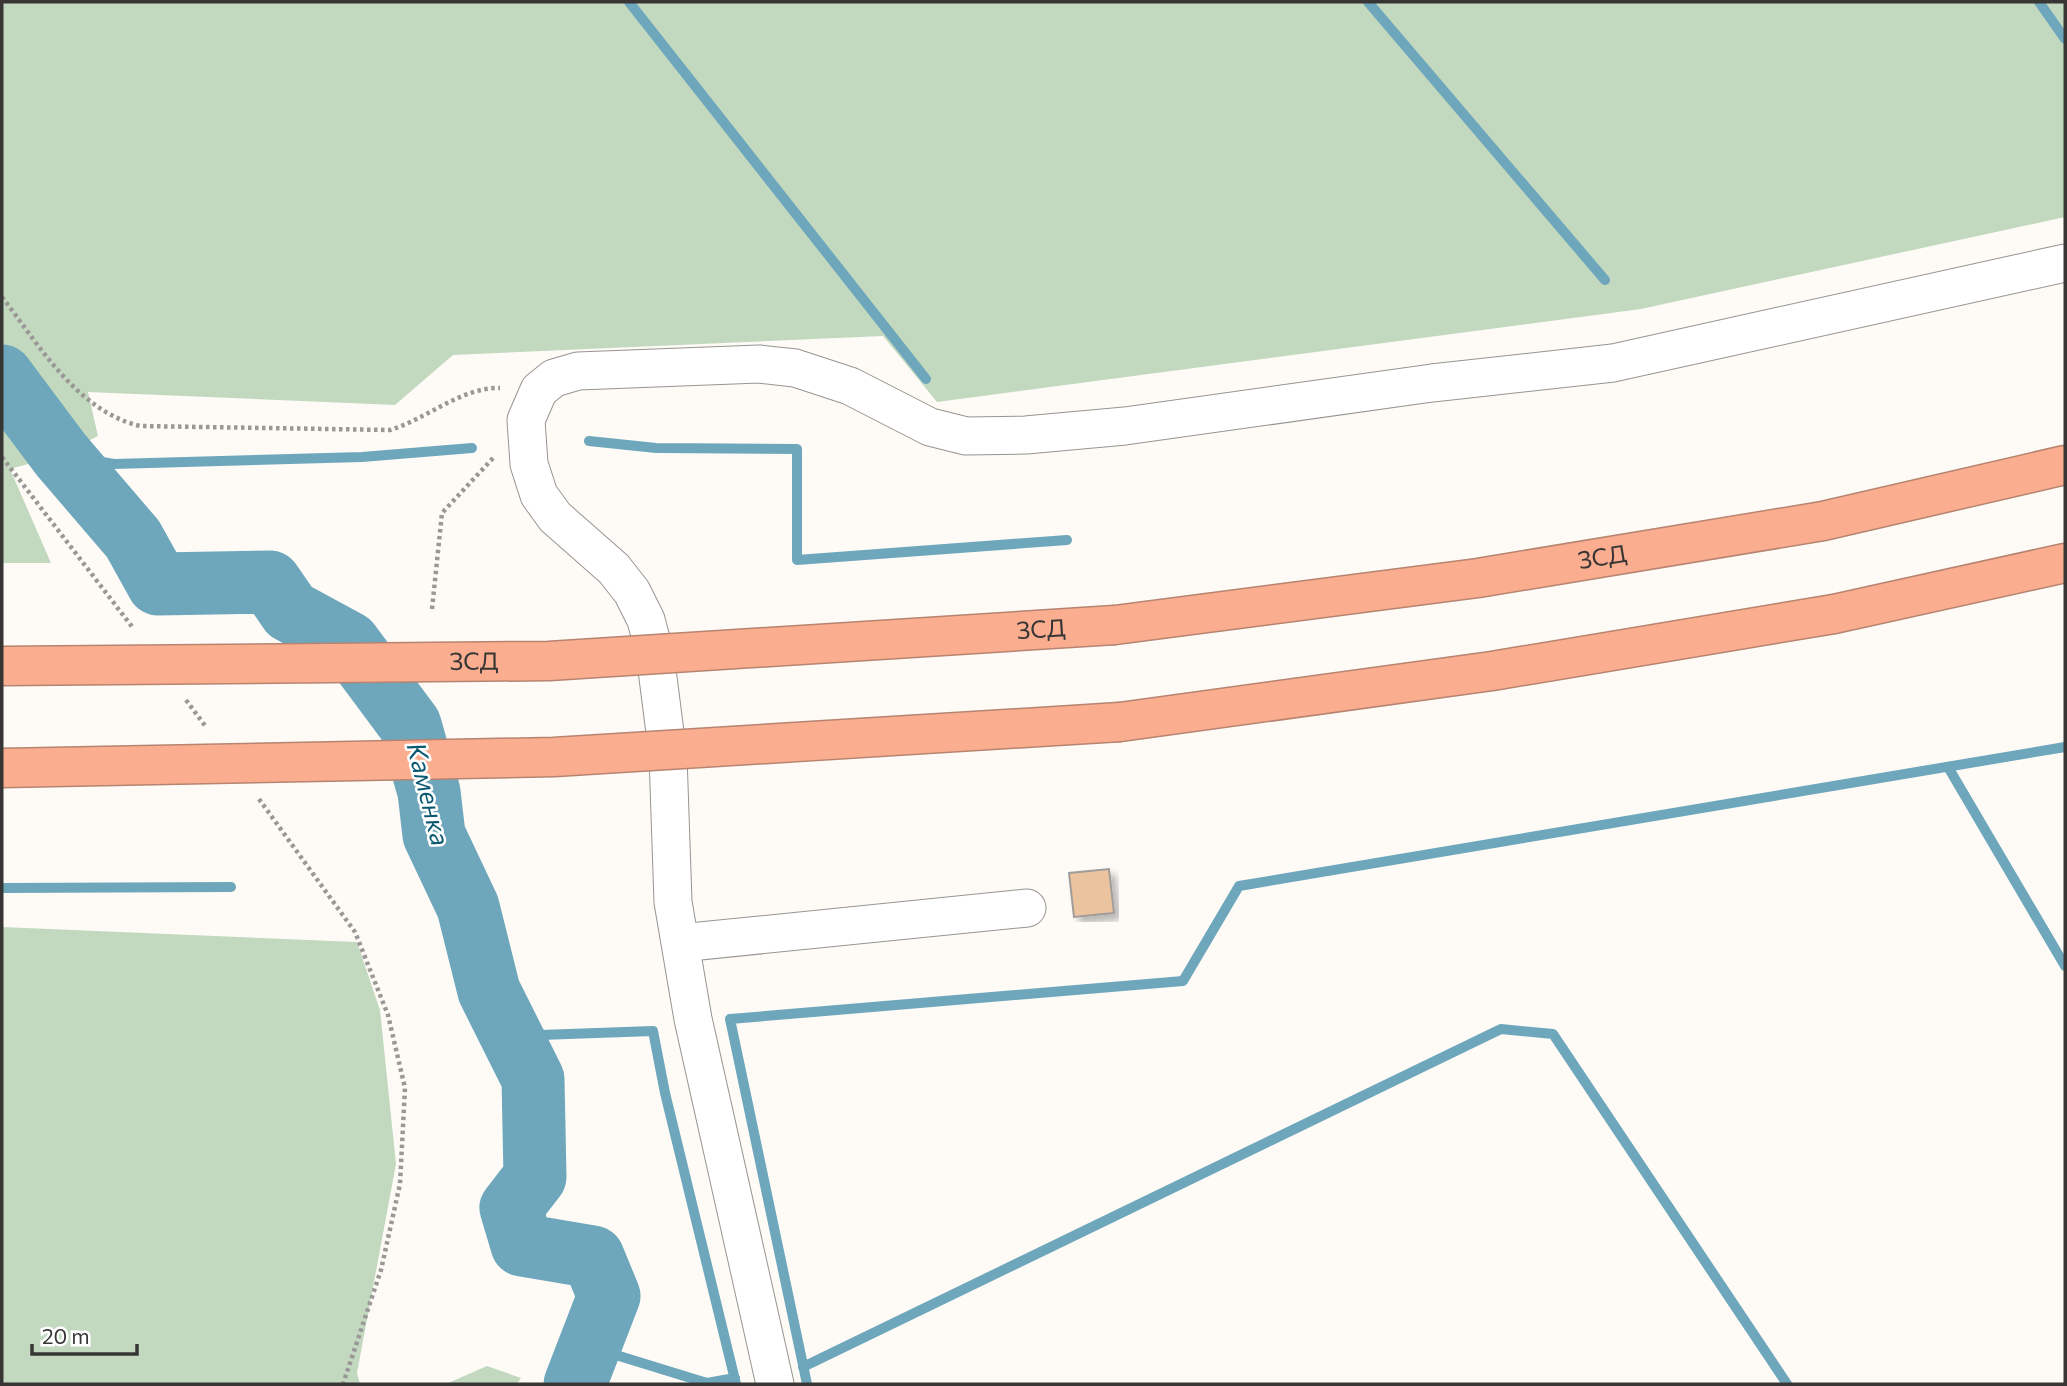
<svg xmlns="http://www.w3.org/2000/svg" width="2067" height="1386" font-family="Commissioner,sans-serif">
	<defs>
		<filter id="shadow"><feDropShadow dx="6" dy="6" stdDeviation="3.5" flood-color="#0004"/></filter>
	</defs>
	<rect width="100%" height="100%" fill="#fefbf7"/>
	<path fill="#c2d9bf" d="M2 2H2065V217L1641 309 937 402 883 336 453 355 395 405 88 392 98 436 61 455 10 469 51 563H2Z
		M2 927 357 942 380 1010 396 1164 357 1373 360 1384H2Z
		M487 1366 521 1378 517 1384H446Z"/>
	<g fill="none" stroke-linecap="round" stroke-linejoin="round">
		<path stroke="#6ea7bc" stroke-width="10" d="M629 2 926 379
			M1368 2 1605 280
			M2039 2 2065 39
			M589 441 656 448 797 449V560L1067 540
			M61 455 114 464 362 457 472 448
			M1948 767 2065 966
			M2 888 231 887
			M512 1036 653 1031 665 1093 736 1384
			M590 1347 707 1383 735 1378
			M803 1367 1501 1029 1553 1034 1787 1384
			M807 1384 730 1019 1183 981 1239 886 2065 747"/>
		<path stroke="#6ea7bc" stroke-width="63" d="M2 376 61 455 133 539 158 584 270 582 290 611 349 643 410 725 429 792 434 835 468 907 489 991 533 1079 535 1177 511 1208 522 1245 593 1257 609 1296 575 1384"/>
	</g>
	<path fill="#ebc39e" stroke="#9f9c99" stroke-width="2" filter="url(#shadow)" d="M1109 869 1114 913 1074 917 1069 873Z"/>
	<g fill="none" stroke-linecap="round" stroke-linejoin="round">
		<g stroke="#979491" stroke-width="39">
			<path id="minor" d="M680 943 1027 908
				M775 1384 693 1019 673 902 668 756 655 654 646 620 632 592 614 569 555 517 539 495 529 464 526 420 539 390 554 378 578 371 759 364 795 368 850 386 930 427 966 436 1026 435 1125 426 1432 383 1613 363 2065 263"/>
		</g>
		<g stroke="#b68470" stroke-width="41">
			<g id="highway">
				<path id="s1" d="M1115 625 1478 578 1823 521 2065 465"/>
				<path d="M1120 722 1492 671 1834 614 2065 563"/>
			</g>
		</g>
		<path stroke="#9a9896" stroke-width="4.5" stroke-dasharray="3.5 3.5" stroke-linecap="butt" d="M2 297C39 345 77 411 140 426L390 430C427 419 461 387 500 388
			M2 457 133 628
			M432 609 442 513 494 457
			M186 700 206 727
			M259 799 355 932 388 1015 405 1088 400 1184 381 1270 343 1384"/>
		<use href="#minor" stroke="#fff" stroke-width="37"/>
		<use href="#highway" stroke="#fbae8f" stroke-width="38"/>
		<g stroke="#b68470" stroke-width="41" stroke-linecap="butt">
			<g id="highway-bridge">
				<path id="s2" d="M2 666 549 661 1115 625"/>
				<path d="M2 768 554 757 1120 722"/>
			</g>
		</g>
		<use href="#highway-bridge" stroke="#fbae8f" stroke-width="38"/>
	</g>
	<g text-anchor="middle" stroke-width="5" stroke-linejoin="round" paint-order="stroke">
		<g font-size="24" fill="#373635" stroke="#fff">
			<text dy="8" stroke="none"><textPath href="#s1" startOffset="492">ЗСД</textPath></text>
			<text dy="8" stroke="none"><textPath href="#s2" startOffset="1040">ЗСД</textPath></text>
			<text dy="8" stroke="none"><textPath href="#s2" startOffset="472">ЗСД</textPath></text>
		</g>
		<g font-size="26" font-style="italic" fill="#0a5970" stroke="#fff">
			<text transform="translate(428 794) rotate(76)" y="9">Каменка</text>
		</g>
	</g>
	<rect width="2067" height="1386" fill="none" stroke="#373635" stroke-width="7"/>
	<path d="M32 1344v10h105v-10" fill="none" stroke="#373635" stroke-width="3.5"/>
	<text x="42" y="1344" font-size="21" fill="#373635" stroke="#ffffff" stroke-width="5" paint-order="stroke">20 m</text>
</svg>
